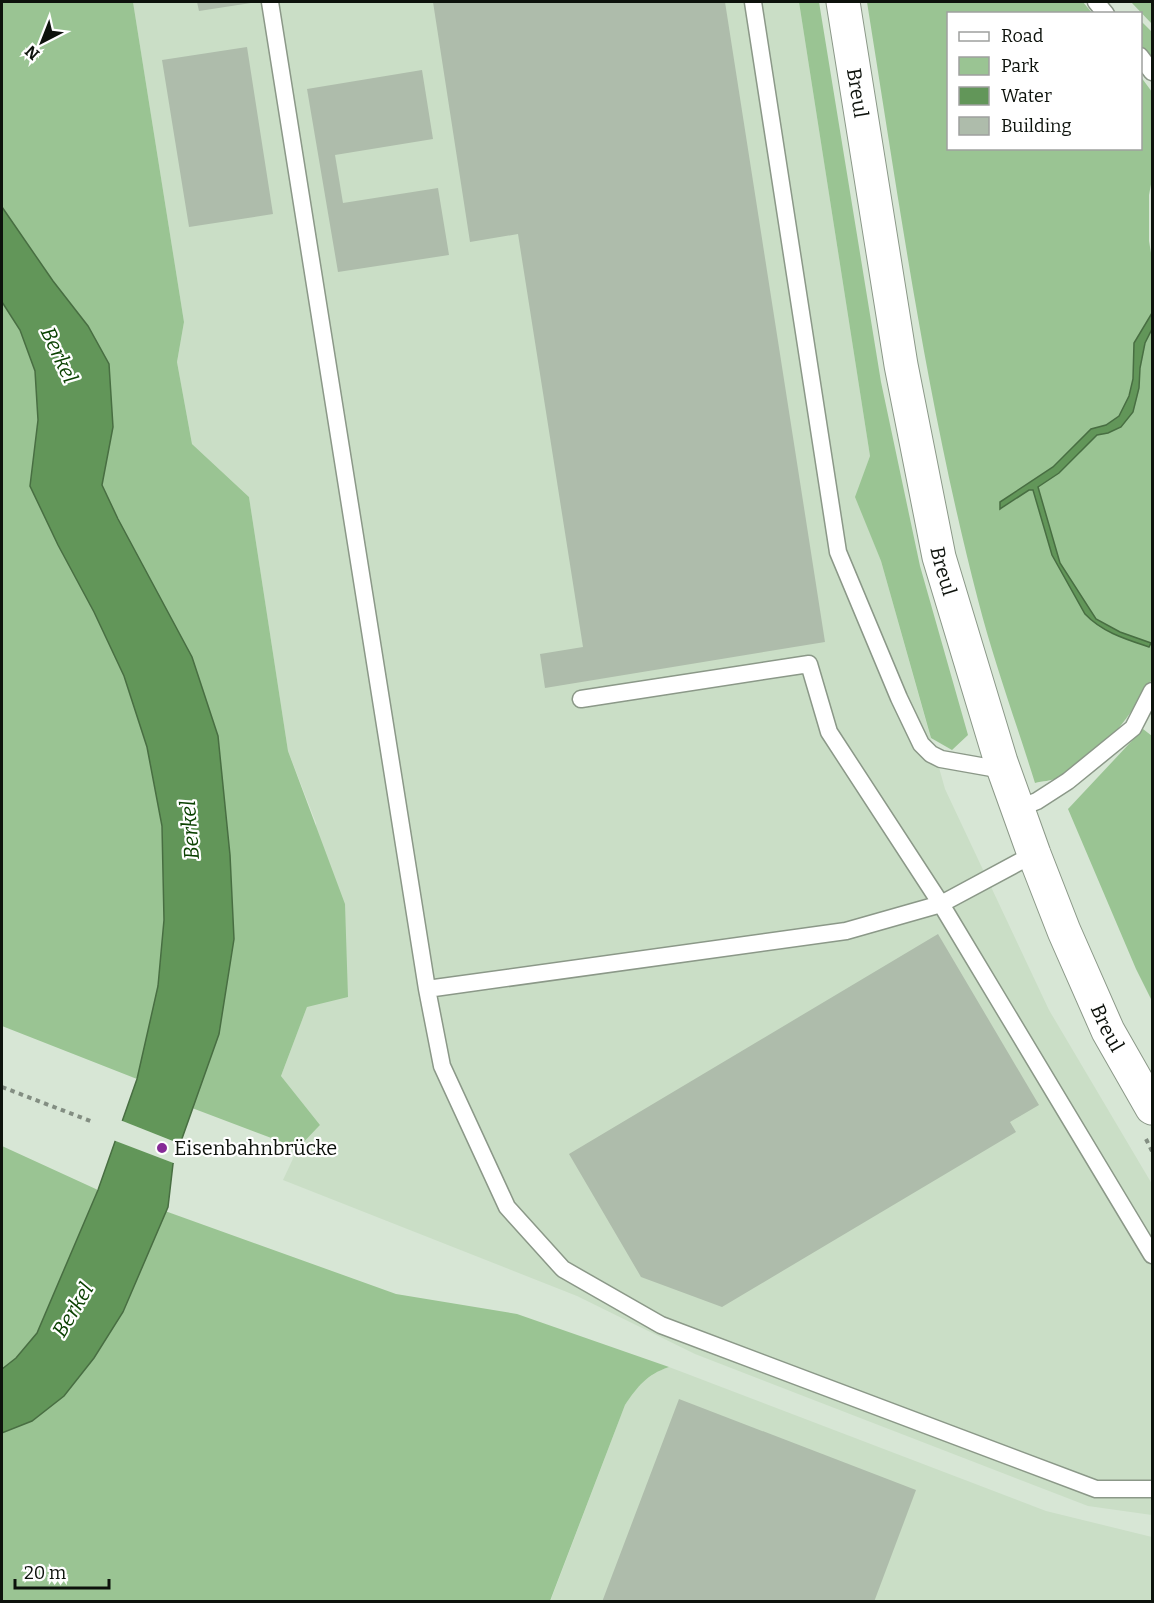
<svg xmlns="http://www.w3.org/2000/svg" width="1154" height="1603" font-family="Bitter,serif">
	<rect width="100%" height="100%" fill="#d7e6d5"/>
	<path fill="#cadec6" d="M133 2H799L870 456 856 497 881 561 945 789 1049 1010 1152 1184V1515L1088 1506 695 1354 577 1296 283 1180 298 1148 320 1125 281 1076 307 1007 316 823 288 751 249 497 192 444 177 362 184 322Z
		M669 1367 1046 1511 1152 1537V1601L550 1602 625 1405 639 1383 659 1371Z"/>
	<path fill="#9ac493" d="M2 2H133L184 322 177 362 192 444 249 497 288 751 345 904 348 997 307 1007 281 1076 320 1125 298 1148 192 1108 219 1034 234 939 230 855 218 736 102 485 113 427 88 326 53 281 2 207Z
		M799 2H819L881 382 920 566 968 735 952 750 931 738 881 561 855 497 870 456Z
		M867 2H1083L1092 13 948 14V148H1140L1141 77 1152 92V179L1149 195V241L1152 259V313L1134 343 1133 379 1129 396 1119 416 1106 425 1091 429 1053 467 1000 502 1001 509 1029 490H1033L1052 555 1085 614 1092 621 1120 632 1096 619 1060 563 1038 487 1059 473 1097 435 1108 433 1121 427 1133 412 1139 388 1140 368 1145 343 1152 329V679C1131 715 1098 762 1058 778 1051 781 1042 781 1035 783 1016 722 994 662 978 600 927 404 899 202 867 2Z
		M1131 2H1152V24Z
		M1140 20 1152 32V62L1141 46Z
		M2 302 20 330 35 371 38 420 30 486 58 545 94 612 124 676 147 747 162 826 164 920 158 986 137 1079 2 1026Z
		M1143 729 1152 736V1001L1136 969 1068 809Z
		M2 1146 98 1190 37 1333 16 1358 2 1369Z
		M165 1211 396 1294 517 1314 669 1367C646 1375 638 1386 625 1405L550 1601 2 1602V1433L32 1421 64 1396 94 1358 123 1312Z"/>
	<path fill="#629659" stroke="#486e42" stroke-width="1.5" d="M2 207 53 281 88 326 109 364 113 427 102 485 118 519 192 657 218 736 230 855 234 939 219 1034 173 1164 168 1207 123 1312 94 1358 64 1396 32 1421 2 1433V1369L16 1358 37 1333 98 1190 137 1079 158 986 164 920 162 826 147 747 124 676 94 612 58 545 30 486 38 420 35 371 20 330 2 302Z
		M1152 313V329L1145 343 1140 368 1139 388 1133 412 1121 427 1108 433 1097 435 1059 473 1038 487 1060 563 1096 619 1120 632 1151 643 1149 647C1125 639 1102 632 1085 614L1052 555 1033 490H1029L1000 509V502L1053 467 1091 429 1106 425 1119 416 1129 396 1133 379 1134 343Z"/>
	<path fill="#d7e6d5" d="M120 1120 183 1145 176 1164 113 1140Z"/>
	<path fill="#aebcab" d="M197 2H251V3L199 11Z
		M433 2H725L825 642 545 688 540 654 583 647 518 234 470 242Z
		M247 47 273 214 189 227 162 60Z
		M422 70 433 139 335 155 343 203 438 188 449 255 338 272 307 89Z
		M938 934 1039 1105 1010 1122 1016 1132 722 1307 641 1277 569 1154Z
		M679 1399 916 1490 874 1602H602Z"/>
	<g fill="none" stroke-linecap="round" stroke-linejoin="round">
		<g stroke="#8b9888" stroke-width="19">
			<path id="service" d="M270 2 427 989 846 931 941 904 1034 854
				M753 2 838 552 899 698 921 744 931 754 941 759 1003 770
				M1096 2 1106 14
				M1140 56 1152 72
				M581 699 809 664 829 732 941 904 1152 1255
				M1017 809 1037 801 1068 781 1133 728 1152 691
				M427 989 442 1066 507 1207 563 1269 661 1325 1096 1489H1152"/>
		</g>
		<g stroke="#8b9888" stroke-width="35">
			<g id="secondary">
				<path id="s1" d="M843 2 901 365 939 557 1001 762 1034 854 1064 931 1108 1031 1152 1108"/>
			</g>
		</g>
		<path stroke="#838e82" stroke-width="4" stroke-dasharray="4.5 4.5" stroke-linecap="butt" d="M2 1087 93 1122
			M1146 1139 1152 1151"/>
		<use href="#service" stroke="#fff" stroke-width="16"/>
		<use href="#secondary" stroke="#fff" stroke-width="33"/>
	</g>
	<circle fill="#852a96" stroke="#fff" stroke-width="2" cx="162" cy="1148" r="6"/>
	<g text-anchor="middle" stroke-width="4.5" stroke-linejoin="round" paint-order="stroke">
		<g font-size="20" fill="#0d120c" stroke="#fff">
			<text dy="7" stroke="none"><textPath href="#s1" startOffset="92">Breul</textPath></text>
			<text dy="7" stroke="none"><textPath href="#s1" startOffset="578">Breul</textPath></text>
			<text dy="7" stroke="none"><textPath href="#s1" startOffset="1064">Breul</textPath></text>
		</g>
		<g font-size="20" fill="#0d120c" stroke="#fff" text-anchor="start">
			<text x="174" y="1155">Eisenbahnbrücke</text>
		</g>
		<g font-size="21" font-style="italic" fill="#0a4100" stroke="#fff">
			<text transform="translate(59 355) rotate(65)" y="7">Berkel</text>
			<text transform="translate(190 830) rotate(-94)" y="7">Berkel</text>
			<text transform="translate(73 1310) rotate(-59)" y="7">Berkel</text>
		</g>
	</g>
	<rect width="1154" height="1603" fill="none" stroke="#0d120c" stroke-width="6"/>
	<rect x="947" y="12" width="195" height="138" fill="#ffffff" stroke="#9ea09e" stroke-width="1.5"/>
	<rect x="959" y="32" width="30" height="9" fill="#ffffff" stroke="#9ea09e" stroke-width="1.5"/>
	<text x="1001" y="42" font-size="18" fill="#0d120c">Road</text>
	<rect x="959" y="57" width="30" height="18" fill="#9ac493" stroke="#9ea09e" stroke-width="1.5"/>
	<text x="1001" y="72" font-size="18" fill="#0d120c">Park</text>
	<rect x="959" y="87" width="30" height="18" fill="#629659" stroke="#9ea09e" stroke-width="1.5"/>
	<text x="1001" y="102" font-size="18" fill="#0d120c">Water</text>
	<rect x="959" y="117" width="30" height="18" fill="#aebcab" stroke="#9ea09e" stroke-width="1.5"/>
	<text x="1001" y="132" font-size="18" fill="#0d120c">Building</text>
	<g transform="translate(42 42) rotate(222)" stroke="#ffffff" stroke-width="4.5" paint-order="stroke">
	<path d="M0-4.5L10 22L0 15L-10 22Z" fill="#0d120c"/>
	<text y="-9" font-size="16" font-weight="bold" text-anchor="middle" fill="#0d120c">N</text>
	</g>
	<path d="M15 1579v9h94v-9" fill="none" stroke="#0d120c" stroke-width="3"/>
	<text x="24" y="1579" font-size="18" fill="#0d120c" stroke="#ffffff" stroke-width="4.5" paint-order="stroke">20 m</text>
</svg>
